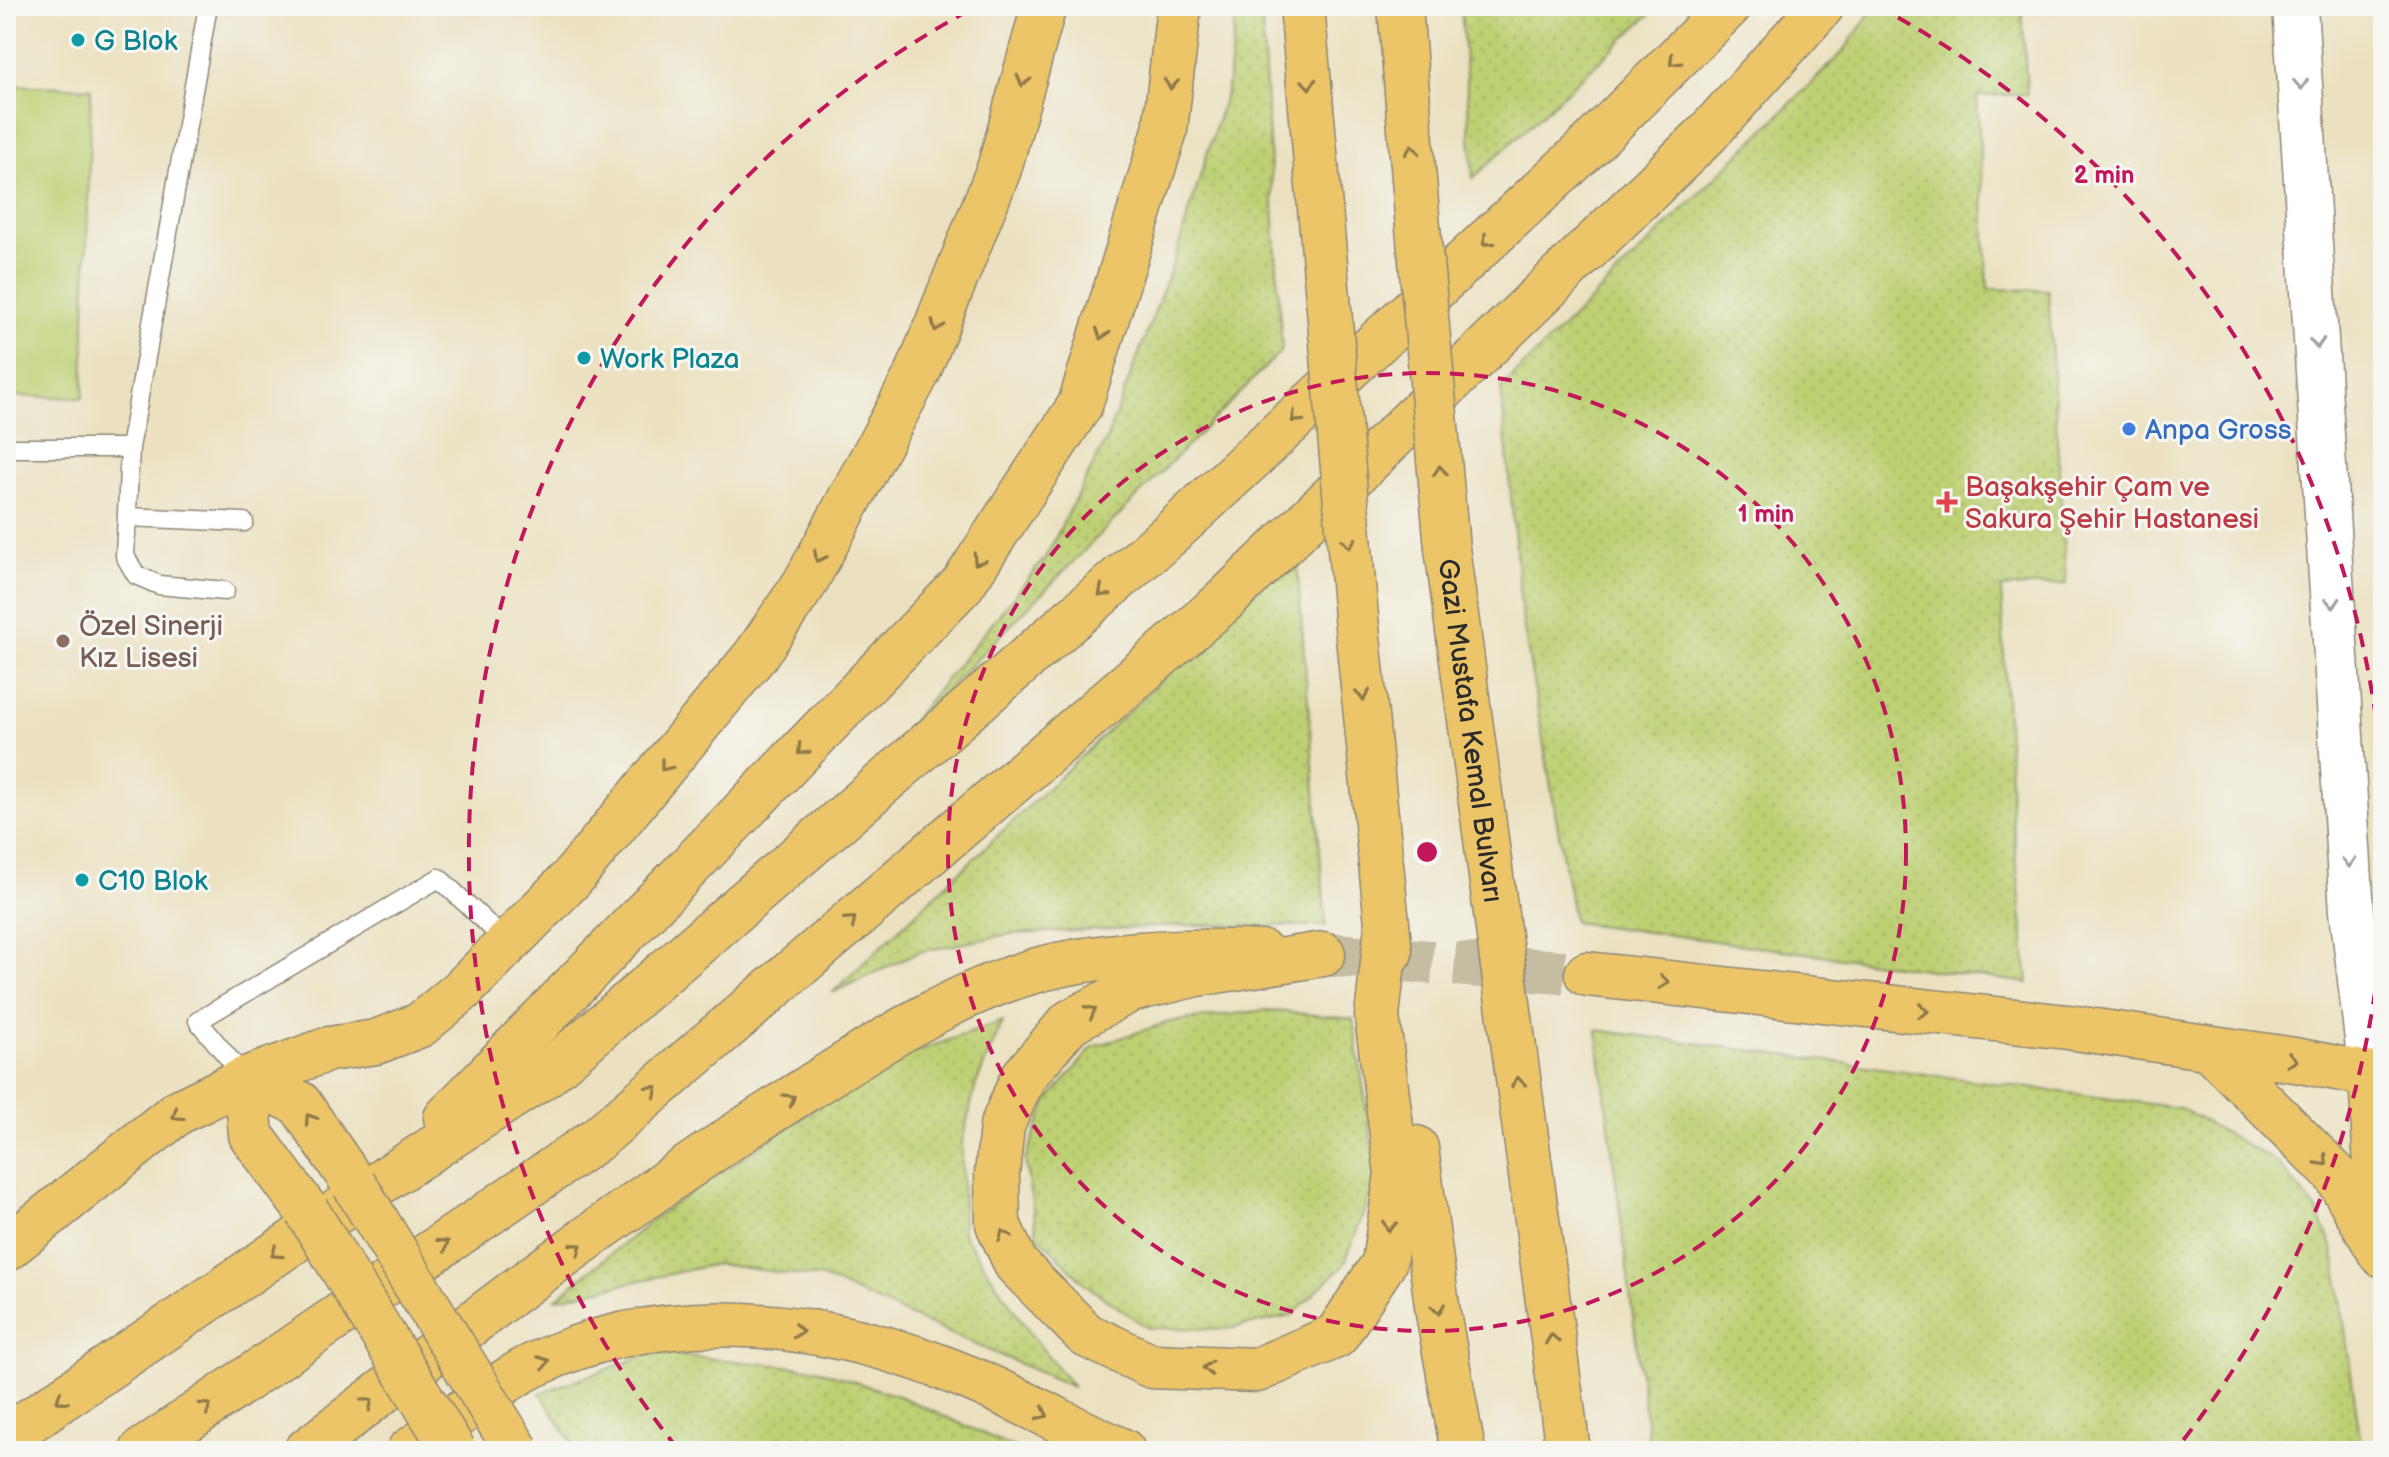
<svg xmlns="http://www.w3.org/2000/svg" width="2389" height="1457" font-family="'Balsamiq Sans',sans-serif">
	<defs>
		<pattern id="green-dots" width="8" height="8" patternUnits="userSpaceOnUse" patternTransform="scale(2)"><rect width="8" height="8" fill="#bdd073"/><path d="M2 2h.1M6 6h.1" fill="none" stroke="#a3b364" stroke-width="1.8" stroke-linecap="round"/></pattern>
	</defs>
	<rect width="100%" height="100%" fill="#f6f6f2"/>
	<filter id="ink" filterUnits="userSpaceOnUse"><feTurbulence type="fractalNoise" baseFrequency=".0125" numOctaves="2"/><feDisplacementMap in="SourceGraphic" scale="16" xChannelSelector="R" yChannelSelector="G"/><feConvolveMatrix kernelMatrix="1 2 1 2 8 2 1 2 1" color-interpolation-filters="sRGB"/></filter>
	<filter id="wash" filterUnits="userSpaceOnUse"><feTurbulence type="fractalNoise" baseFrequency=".006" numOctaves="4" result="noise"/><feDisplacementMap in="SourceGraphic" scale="32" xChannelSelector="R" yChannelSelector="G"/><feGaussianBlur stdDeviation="1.8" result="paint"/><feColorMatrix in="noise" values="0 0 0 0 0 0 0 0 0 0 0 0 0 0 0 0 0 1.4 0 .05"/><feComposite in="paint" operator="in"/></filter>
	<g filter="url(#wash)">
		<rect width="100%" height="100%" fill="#ebe1c0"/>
		<path fill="url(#green-dots)" stroke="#747e4f" stroke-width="2" d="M1237 6H1261L1282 350 896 741 1045 558 1106 440 1175 258 1227 89Z
			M1461 6H1659L1473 178Z
			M1875 6H2022L2027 94 1977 96 1988 289 2048 290 2066 584 2001 588 2011 805 2028 983 1574 922 1522 617 1501 388 1842 53Z
			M1296 552 1326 926 1197 925 1010 934 919 952 832 993Z
			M1267 1010 1353 1019 1377 1177 1344 1265 1291 1316 1227 1329 1148 1328 1086 1285 1037 1235 1025 1160 1048 1100 1093 1047 1169 1022Z
			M1003 1021 976 1084 962 1142 963 1234 1029 1332 1073 1387 823 1278 716 1264 555 1299 665 1210 846 1088 909 1054Z
			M1597 1030 2180 1108 2277 1162 2317 1211 2334 1251 2362 1451H1650Z
			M652 1353 816 1369 901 1397 1022 1451H577L540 1393Z"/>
		<path fill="#bdd073" stroke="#747e4f" stroke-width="2" d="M6 85 91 88 83 398 6 396Z"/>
	</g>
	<g filter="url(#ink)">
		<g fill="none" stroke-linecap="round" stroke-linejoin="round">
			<path stroke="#c5bda2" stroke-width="44" stroke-dasharray="44 22" stroke-linecap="butt" d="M1323 954 1587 974"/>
			<g stroke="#8b8676" stroke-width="21">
				<path id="service" d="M6 448H130L208 6
					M130 448 125 556 136 575 159 585 225 591
					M127 517 244 522
					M246 1079 198 1021 439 878 508 943"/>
			</g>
			<g stroke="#8b8676" stroke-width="47">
				<path id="tertiary" d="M2295 6 2352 911 2371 1074 2383 1068"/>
			</g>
			<g stroke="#8b8676" stroke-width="47">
				<path id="primary" d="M1587 974 2068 1027 2295 1060 2383 1077
					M2208 1047 2336 1175 2381 1254
					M2371 1074 2380 1244
					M246 1079 251 1135 307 1211
					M6 1249 178 1112 246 1079 299 1103 354 1184
					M6 1437 387 1178
					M306 1451C468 1325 632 1199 805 1090 879 1043 955 992 1041 969 1110 951 1192 950 1263 953"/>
			</g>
			<g stroke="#8b8676" stroke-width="47">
				<g id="trunk">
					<path d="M1302 6 1328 298"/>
					<path d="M1400 6 1418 228"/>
					<path id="s1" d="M1447 548 1568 1451"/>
					<path d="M1356 617 1390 953"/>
					<path d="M1323 954 1197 974 1130 990 1070 1022 1023 1077 1002 1126 997 1174 998 1224 1016 1264 1086 1335 1152 1366 1257 1370 1336 1336 1384 1263 1397 1174 1377 1016 1387 926"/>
					<path d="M246 1079 329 1049 376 1042 420 1025 461 991 572 878 755 656 805 583 918 372 999 169 1044 6"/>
					<path d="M446 1118 963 584 1080 405 1165 130 1179 6"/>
					<path d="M1416 1148 1438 1313 1463 1451"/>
					<path d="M387 1178 547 1074 1169 535 1587 148 1729 6"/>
					<path d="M142 1451 597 1139 1223 602 1707 134 1822 6"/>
					<path d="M409 1451C446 1426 496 1383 534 1365 672 1299 833 1321 969 1378 1021 1400 1071 1428 1123 1451"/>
				</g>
			</g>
			<use href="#service" stroke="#fff" stroke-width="18"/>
			<use href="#tertiary" stroke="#fff" stroke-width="44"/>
			<use href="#primary" stroke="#ecc569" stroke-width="44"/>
			<use href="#trunk" stroke="#ecc569" stroke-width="44"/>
			<g stroke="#8b8676" stroke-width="47" stroke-linecap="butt">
				<path id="primary-bridge" d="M354 1184 517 1451
					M307 1211 454 1451"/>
			</g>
			<g stroke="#8b8676" stroke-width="47" stroke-linecap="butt">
				<path id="trunk-bridge" d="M1418 228 1447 548
					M1328 298 1356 617"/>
			</g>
			<use href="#primary-bridge" stroke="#ecc569" stroke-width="44"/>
			<use href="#trunk-bridge" stroke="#ecc569" stroke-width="44"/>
		</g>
		<defs><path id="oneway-chevron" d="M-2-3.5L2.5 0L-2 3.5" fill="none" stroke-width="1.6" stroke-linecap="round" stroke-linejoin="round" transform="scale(2)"/></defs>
		<g stroke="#8c784a">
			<use href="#oneway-chevron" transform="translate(1674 61) rotate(135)"/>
			<use href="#oneway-chevron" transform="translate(1023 81) rotate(105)"/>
			<use href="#oneway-chevron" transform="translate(1171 84) rotate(96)"/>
			<use href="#oneway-chevron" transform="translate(1309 84) rotate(85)"/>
			<use href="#oneway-chevron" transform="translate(1412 150) rotate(-95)"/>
			<use href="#oneway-chevron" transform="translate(1487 241) rotate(137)"/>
			<use href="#oneway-chevron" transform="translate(937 326) rotate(112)"/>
			<use href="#oneway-chevron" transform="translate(1102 334) rotate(107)"/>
			<use href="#oneway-chevron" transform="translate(1296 418) rotate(137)"/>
			<use href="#oneway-chevron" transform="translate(1440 471) rotate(-95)"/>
			<use href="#oneway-chevron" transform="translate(1349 543) rotate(85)"/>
			<use href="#oneway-chevron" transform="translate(819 557) rotate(118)"/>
			<use href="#oneway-chevron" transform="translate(978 560) rotate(123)"/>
			<use href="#oneway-chevron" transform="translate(1103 592) rotate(139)"/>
			<use href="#oneway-chevron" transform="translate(1363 695) rotate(84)"/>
			<use href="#oneway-chevron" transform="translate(802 750) rotate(134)"/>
			<use href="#oneway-chevron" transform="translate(665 766) rotate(129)"/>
			<use href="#oneway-chevron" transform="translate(851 921) rotate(-41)"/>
			<use href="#oneway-chevron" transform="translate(1664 982) rotate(6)"/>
			<use href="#oneway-chevron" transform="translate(1091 1011) rotate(-28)"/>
			<use href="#oneway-chevron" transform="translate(1923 1011) rotate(6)"/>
			<use href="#oneway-chevron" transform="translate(2292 1060) rotate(9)"/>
			<use href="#oneway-chevron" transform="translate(1518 1082) rotate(-98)"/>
			<use href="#oneway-chevron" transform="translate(653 1090) rotate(-41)"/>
			<use href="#oneway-chevron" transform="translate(790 1099) rotate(-32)"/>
			<use href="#oneway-chevron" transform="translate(177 1115) rotate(147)"/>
			<use href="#oneway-chevron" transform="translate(310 1119) rotate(-124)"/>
			<use href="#oneway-chevron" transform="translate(2323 1161) rotate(47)"/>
			<use href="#oneway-chevron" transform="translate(1389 1226) rotate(98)"/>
			<use href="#oneway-chevron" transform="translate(1004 1235) rotate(-112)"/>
			<use href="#oneway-chevron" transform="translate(444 1244) rotate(-34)"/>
			<use href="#oneway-chevron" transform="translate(577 1248) rotate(-36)"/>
			<use href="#oneway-chevron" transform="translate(276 1253) rotate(146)"/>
			<use href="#oneway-chevron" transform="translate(1438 1309) rotate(81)"/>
			<use href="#oneway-chevron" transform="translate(798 1331) rotate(6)"/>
			<use href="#oneway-chevron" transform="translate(1552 1339) rotate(-98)"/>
			<use href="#oneway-chevron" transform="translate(544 1362) rotate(-21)"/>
			<use href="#oneway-chevron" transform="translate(1208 1368) rotate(-178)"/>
			<use href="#oneway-chevron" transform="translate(61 1399) rotate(146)"/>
			<use href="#oneway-chevron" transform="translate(368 1403) rotate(-38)"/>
			<use href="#oneway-chevron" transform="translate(206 1407) rotate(-34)"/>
			<use href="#oneway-chevron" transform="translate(1043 1414) rotate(26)"/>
		</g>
		<g stroke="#a0a0a0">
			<use href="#oneway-chevron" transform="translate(2301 84) rotate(86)"/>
			<use href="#oneway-chevron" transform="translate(2317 343) rotate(86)"/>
			<use href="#oneway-chevron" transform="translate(2333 603) rotate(86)"/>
			<use href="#oneway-chevron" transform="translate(2349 862) rotate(86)"/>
		</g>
	</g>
	<g fill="none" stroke="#c2185b" stroke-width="4" stroke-dasharray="14 10">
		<circle cx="1427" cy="852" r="479"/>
		<path d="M2383 919A958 958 0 0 1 2177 1448M677 1448A958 958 0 0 1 977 6M1877 6A958 958 0 0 1 2383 785"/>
	</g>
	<g fill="#0f9aa8" stroke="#f6f6f2" stroke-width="3">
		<circle cx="78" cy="40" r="8"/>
		<circle cx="584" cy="358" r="8"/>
		<circle cx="82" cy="880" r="8"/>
	</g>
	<circle fill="#3f7fe0" stroke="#f6f6f2" stroke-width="3" cx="2129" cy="429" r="8"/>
	<path fill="#e0444e" stroke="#f6f6f2" stroke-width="3" d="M1943 490h8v8h8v8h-8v8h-8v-8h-8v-8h8z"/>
	<circle fill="#8d6e63" stroke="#f6f6f2" stroke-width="3" cx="63" cy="641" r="8"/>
	<g text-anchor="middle" stroke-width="6" stroke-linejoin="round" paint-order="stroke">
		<g font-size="28" fill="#0d838f" stroke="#f6f6f2" text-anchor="start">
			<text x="94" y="50">G Blok</text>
			<text x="600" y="368">Work Plaza</text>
			<text x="98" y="890">C10 Blok</text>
		</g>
		<g font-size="28" fill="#366cbe" stroke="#f6f6f2" text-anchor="start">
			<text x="2145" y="439">Anpa Gross</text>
		</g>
		<g font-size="28" fill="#be3a42" stroke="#f6f6f2" text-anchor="start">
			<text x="1965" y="496">Başakşehir Çam ve<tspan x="1965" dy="32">Sakura Şehir Hastanesi</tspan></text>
		</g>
		<g font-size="28" fill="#785e54" stroke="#f6f6f2" text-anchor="start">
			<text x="79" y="635">Özel Sinerji<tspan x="79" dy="32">Kız Lisesi</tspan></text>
		</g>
		<g font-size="28" fill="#2b2b2b" stroke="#f6f6f2">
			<text dy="10" stroke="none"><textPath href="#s1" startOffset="184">Gazi Mustafa Kemal Bulvarı</textPath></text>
		</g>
	</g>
	<circle cx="1427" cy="852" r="12" fill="#c2185b" stroke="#f6f6f2" stroke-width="4"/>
	<g font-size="24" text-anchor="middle" font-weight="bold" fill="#c2185b" stroke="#f6f6f2" stroke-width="6" stroke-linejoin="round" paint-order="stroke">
		<text x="2104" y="183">2 min</text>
		<text x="1766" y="522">1 min</text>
	</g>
	<rect width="2389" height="1457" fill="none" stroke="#f6f6f2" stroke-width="32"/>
</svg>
